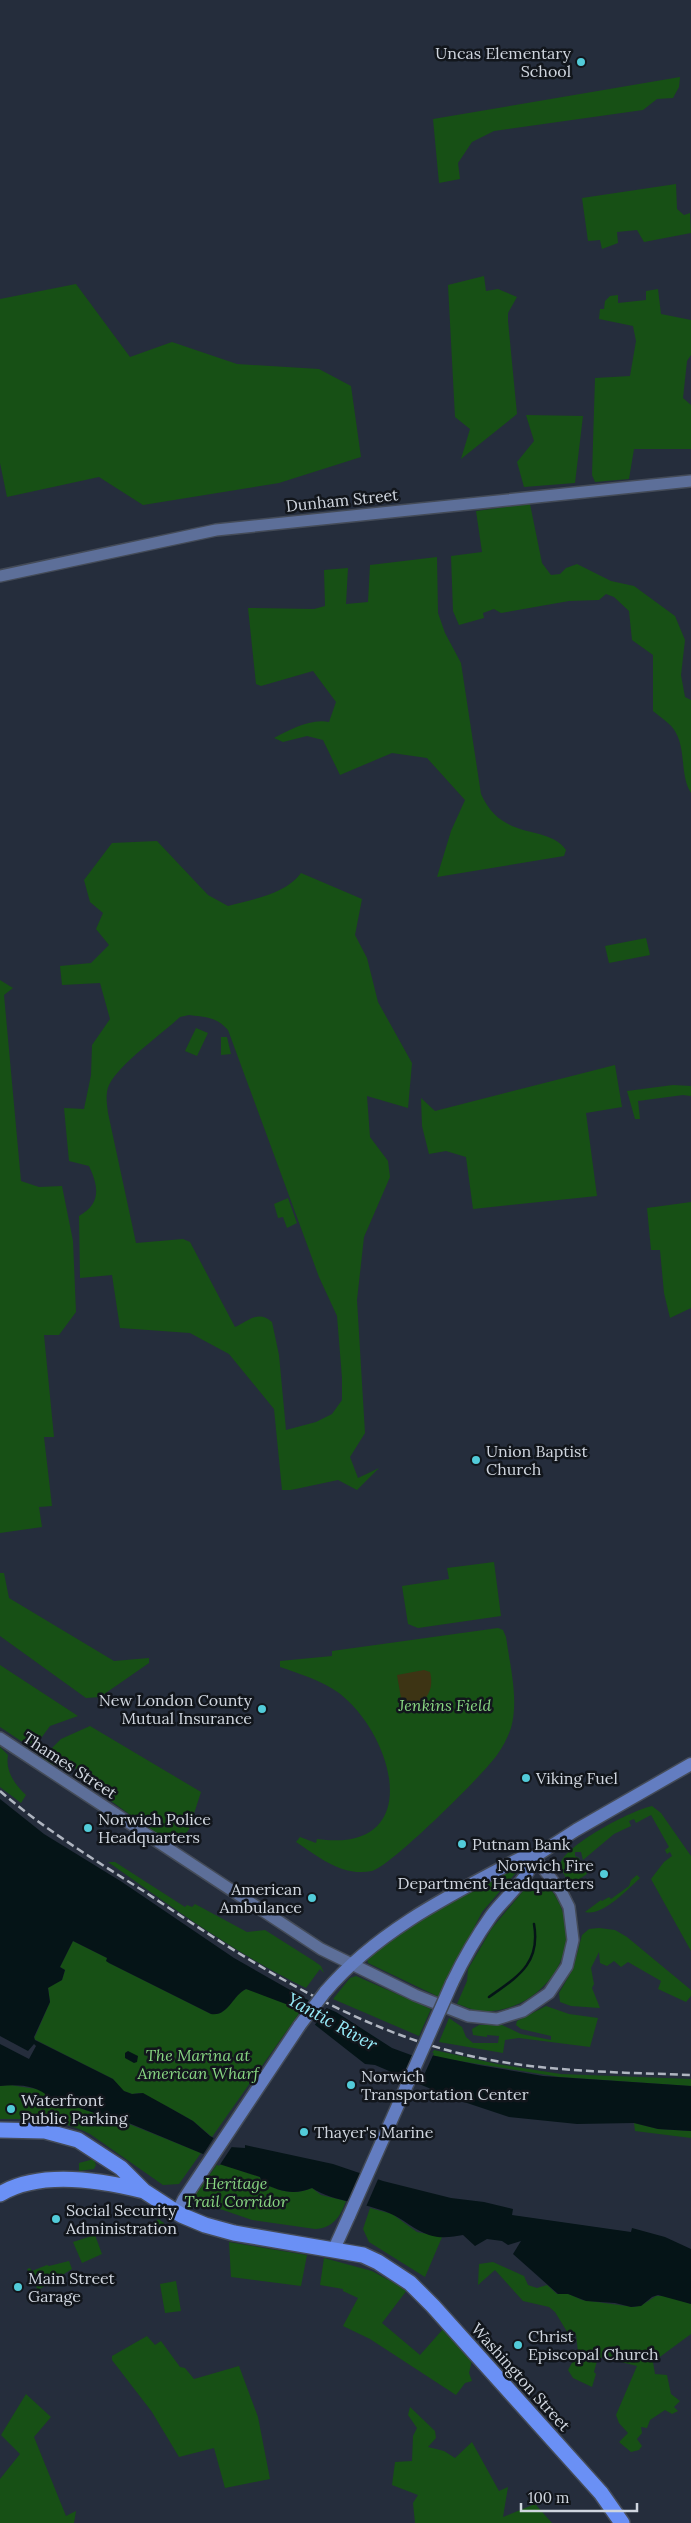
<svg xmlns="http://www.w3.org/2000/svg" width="691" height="2523" font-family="Lora,serif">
	<rect width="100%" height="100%" fill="#252d3c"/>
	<path fill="#175015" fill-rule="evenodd" d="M680 77 679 87 673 98 657 99 643 110 494 131 472 142 458 163 460 179 439 183 433 119Z
		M676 184 677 209 684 215 690 213 691 233 644 242 637 230 617 232 618 243 602 249 600 240 588 241 582 198Z
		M484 276 486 291 498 289 517 297 508 313V321L517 414 461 459 470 429 455 417 448 285Z
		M76 284 130 357 172 342 237 364 319 369 351 386 361 457 279 483 143 505 99 477 7 497 0 463V299Z
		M658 289 661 314 691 320V355L687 361 683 398 691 405V449H634L629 479 595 482 592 475 595 378 630 376 636 341 633 326 599 319 600 309H604L605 301 610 296 618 295V303L646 300V291Z
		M526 415 583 416 575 483 524 487 517 462 534 441Z
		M530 504 542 563 551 575 560 574 566 568 577 564 611 581 634 586 675 616 685 640 681 675 685 697 691 700V793C680 776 686 751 676 733 672 724 660 717 653 711V655L632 640 629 611 614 597 606 594 599 600 569 601 501 613 494 609 483 613 484 618 459 625 453 611 451 556 482 552 476 511Z
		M437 557 438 613 445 633 461 663 481 794C503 843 547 823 566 850L564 856 437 877 451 831 465 800 427 758 392 753 340 775 323 740 307 736 283 742 274 738C289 730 311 718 329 722L336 702 313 671 261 686 256 684 248 608 314 609 325 606 324 570 348 568 346 604 368 602 370 565Z
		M157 841 208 895 228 906C253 899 286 894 301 873L362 899 355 935 367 958 378 1002 412 1063 408 1108 367 1096 370 1137 388 1161 390 1177 364 1237 357 1300 365 1433 350 1457 358 1478 379 1468 357 1490 338 1480 291 1490H282L274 1409 229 1354 190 1333 120 1328 112 1275 80 1278 79 1216C101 1204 99 1187 89 1166L69 1161 64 1108 84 1109 91 1075 92 1045 110 1019 100 983 62 985 60 966 91 963 109 945 96 929 103 913 90 902 84 880 112 843ZM189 1015C205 1017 217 1017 228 1030L319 1277 337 1316 342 1378V1400L332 1414 316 1422 286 1430 279 1355 272 1322C258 1309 248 1322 235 1327L190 1242 183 1239 136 1243 108 1113C107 1104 105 1094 109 1085 119 1064 162 1034 180 1017Z
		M646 938 650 955 609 963 605 946Z
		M0 980 13 988 4 995 21 1181 39 1187 62 1186 73 1241 76 1312 59 1335H44L54 1437H44L52 1506 39 1507 42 1527 0 1533Z
		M196 1028 208 1033 197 1056 185 1051Z
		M221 1037H227L231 1054 221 1055Z
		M615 1065 622 1107 586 1113 597 1196 473 1209 466 1157 446 1151 429 1154 422 1126 421 1098 435 1111Z
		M673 1085 691 1086V1096L683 1095 638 1101 640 1119H635L627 1091Z
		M288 1198 297 1223 287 1228 283 1217 278 1218 274 1204Z
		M691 1202V1308L670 1318 664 1293 660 1250H651L647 1208Z
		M494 1562 501 1616 418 1628 408 1624 402 1586 449 1579 447 1568Z
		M0 1573H4L9 1598 114 1661 149 1658V1663L100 1697 86 1698 0 1636Z
		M498 1628 503 1630 506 1637C510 1666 519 1699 511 1728 508 1737 503 1747 497 1755 484 1774 390 1867 372 1871 342 1877 319 1857 296 1842L300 1837 316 1843 317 1839C426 1854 395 1736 339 1693 321 1680 300 1674 280 1667V1661L332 1656V1651Z
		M0 1665 78 1716 50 1726 33 1749 0 1727Z
		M90 1726 201 1792 189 1829 179 1844 151 1830 111 1801 74 1767 48 1764 42 1758 61 1739Z
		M0 1747 8 1755C5 1771 15 1785 26 1795L21 1803 0 1787Z
		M652 1806 661 1813 691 1856V1951L651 1879 664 1862 672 1856 670 1852 667 1854 665 1850 669 1847 651 1815 636 1823 634 1819 629 1821 631 1826 614 1834 583 1860 581 1852H575V1856L579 1858 587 1874 570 1885 560 1867C558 1848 634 1809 652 1806Z
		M522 1861 520 1868 482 1912 439 1997 368 1963 367 1958 406 1929Z
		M108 1862H115L185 1907 187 1905 192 1907 195 1904 247 1932 265 1930 314 1961 321 1966 324 1973 320 1969 306 1988C236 1954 172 1907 108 1862Z
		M637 1875 640 1878C627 1890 602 1917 585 1912L601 1900 602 1901 609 1897 611 1899 629 1886 631 1880Z
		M537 1881C548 1884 553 1891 558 1901 587 1955 536 2016 479 2011 472 2010 464 2006 457 2004L467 1981 468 1969 492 1928 529 1884Z
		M599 1928 615 1930 627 1937 691 1990V1996L686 2002 658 1989 661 1981 628 1962 621 1967 614 1961 607 1966 600 1963 599 1952 591 1968 594 1984 592 1988 600 2008 571 2006 560 2002 559 1993 573 1969 582 1935 589 1929Z
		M73 1941 107 1958 109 1963 211 2014C230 2016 232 1993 247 1989L290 2005 300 2012 212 2137 193 2121 170 2108 145 2095 140 2093 132 2094 123 2091 113 2079 34 2039 50 2002 48 1987 62 1980 65 1970 60 1967Z
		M356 1976 431 2009 419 2036 333 1999 350 1978Z
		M546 2006 569 2014 598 2018 590 2047 519 2038 505 2040 503 2053 439 2042 449 2018 462 2027 466 2037 473 2043H498L499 2036 487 2035V2037L473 2035 472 2029 479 2025H502L521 2034 551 2040V2036L521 2029 516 2025 517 2021Z
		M434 2050 497 2064 561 2074 691 2079V2086L560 2077 447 2059 431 2055Z
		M10 2085 43 2090 50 2098 118 2121 119 2119 124 2121V2122L201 2153 179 2184 163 2185 90 2134C60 2119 33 2119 0 2119V2086Z
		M634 2123 658 2129 691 2131V2138L635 2131Z
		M94 2159 96 2165 94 2169 79 2171V2163Z
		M218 2163 260 2177 262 2183C280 2191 294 2196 312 2188L321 2195 346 2201C340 2217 333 2228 315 2229L252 2220 197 2201 196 2194Z
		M370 2208 392 2214 417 2232 442 2237 425 2277 369 2242 363 2229Z
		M158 2219 164 2223C165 2231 161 2234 155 2236L152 2227Z
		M95 2235 102 2254 82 2263 73 2242Z
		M229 2242 307 2255 301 2286 231 2277Z
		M324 2258 372 2271 407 2290 382 2323 420 2355 444 2328 472 2360 469 2373 472 2381 465 2383 456 2395 370 2339 343 2326 358 2298 343 2291V2289L320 2285Z
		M69 2261 72 2269 38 2290 27 2269 30 2268 32 2271 47 2265 49 2266Z
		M493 2262 524 2276 528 2285 537 2288 547 2285 557 2294H569L582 2300 634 2307 642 2305 656 2296H668L691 2304V2334L653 2362 655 2374 667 2375 671 2394 680 2401 674 2407 678 2411 672 2414 665 2410 650 2420 647 2428 641 2427 642 2433 637 2439 642 2446 639 2450 631 2452 619 2442 628 2433 619 2423 616 2415 637 2366 602 2357 597 2361 594 2372 596 2374 592 2387 573 2378 568 2370 578 2352 576 2335H569L555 2312 549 2307 523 2301 495 2270 478 2285 479 2264Z
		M176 2281 181 2311 165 2313 160 2284Z
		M147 2336 155 2345 161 2341 180 2367 185 2368 194 2379 239 2366 258 2417 270 2479 225 2488 214 2448 179 2457 152 2412 112 2360V2356Z
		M26 2394 51 2417 34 2437 66 2516 76 2511 74 2523H0V2479L20 2454 1 2435Z
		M410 2407 435 2431 436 2438 428 2447 444 2451 455 2458 472 2442 499 2491 508 2487 503 2517 535 2504 552 2523H415L413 2503 418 2495 392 2485 395 2462 412 2461 413 2436 417 2428 408 2415Z"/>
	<path fill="#3d3414" d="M424 1670 430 1672C435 1690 425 1706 406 1707L402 1704 397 1675Z"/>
	<path fill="#051417" d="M0 1799 44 1834 122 1882 234 1958 306 1999 336 2012 392 2048 411 2055H431L479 2065 543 2076 691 2086V2131L658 2129 634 2123 577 2124 509 2117 452 2098 375 2065 365 2064 291 2006 246 1989C233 1995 228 2017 211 2014L109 1963 106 1961 107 1958 73 1941 60 1967 65 1970 62 1980 48 1988 50 2002 34 2037 35 2040 113 2079 124 2091 132 2094 143 2093 170 2108 193 2121 210 2136 230 2147 245 2148V2145L333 2164 383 2181 451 2198 484 2202 513 2209 512 2215 631 2232 632 2228 665 2237 691 2249V2304L658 2295 652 2297 641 2306 631 2307 615 2303 586 2301 568 2294H558L513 2254 521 2241 508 2245 502 2241 487 2239 475 2246 463 2235C453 2237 440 2239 429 2235 414 2230 404 2219 389 2213 364 2202 336 2203 312 2188 293 2196 280 2191 262 2183L260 2177 219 2164 203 2154 124 2121 119 2119 118 2121 50 2098C38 2085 17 2084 0 2086Z
		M128 2051 138 2056 137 2062 134 2063 125 2058V2053Z"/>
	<path fill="#252d3c" d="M310 1998 328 2006 314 2026 299 2015Z
		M0 2036 28 2051 34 2044 36 2046 29 2059 0 2044Z
		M415 2053H434L419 2086 402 2080Z
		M215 2136 233 2145 219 2166 202 2156Z
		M362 2171 379 2177 365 2209 348 2204Z"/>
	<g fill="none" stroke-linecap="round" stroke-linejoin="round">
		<path stroke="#051417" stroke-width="2.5" d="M489 1997C517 1977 541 1964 534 1924"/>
		<g stroke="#444b58" stroke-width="14">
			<path id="secondary" d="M0 576 216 530 691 481
				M0 1738 321 1949 415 1995 468 2016 497 2019 523 2011 549 1993 567 1966 573 1940 569 1907 561 1891 534 1857"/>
		</g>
		<g stroke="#444b58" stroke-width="15">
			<path id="primary" d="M452 1983C463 1960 476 1937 491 1916 503 1899 531 1877 534 1857
				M325 1992C375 1933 446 1897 513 1862L523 1857H534L576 1830 691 1764
				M177 2213 184 2199 300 2025
				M334 2249 349 2216"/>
		</g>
		<g stroke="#444b58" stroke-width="18">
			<path id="highway" d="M0 2130 45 2131 78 2140 121 2168 144 2191 181 2215 205 2225 234 2233 363 2255 378 2262 410 2283 433 2306 601 2493 622 2523
				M0 2194C40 2170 101 2180 144 2191"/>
		</g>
		<use href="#secondary" stroke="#5d6f99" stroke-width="11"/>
		<use href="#primary" stroke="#637dc1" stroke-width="12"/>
		<use href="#highway" stroke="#6a90f5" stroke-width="15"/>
		<path stroke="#afb5c0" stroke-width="2.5" stroke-dasharray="8 4" stroke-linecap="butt" d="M0 1791C45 1830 95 1860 145 1892 242 1957 343 2024 458 2053 534 2072 613 2072 691 2075"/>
		<g stroke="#444b58" stroke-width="15" stroke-linecap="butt">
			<path id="primary-bridge" d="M300 2025 325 1992
				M349 2216 452 1983"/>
		</g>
		<use href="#primary-bridge" stroke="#637dc1" stroke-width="12"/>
	</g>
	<g fill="#52cbd9" stroke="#12161c" stroke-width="2">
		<circle cx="581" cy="62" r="5"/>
		<circle cx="476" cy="1460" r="5"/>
		<circle cx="262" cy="1709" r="5"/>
		<circle cx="526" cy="1778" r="5"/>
		<circle cx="88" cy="1828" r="5"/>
		<circle cx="462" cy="1844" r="5"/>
		<circle cx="604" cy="1874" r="5"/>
		<circle cx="312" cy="1898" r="5"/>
		<circle cx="351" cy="2085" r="5"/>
		<circle cx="11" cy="2109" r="5"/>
		<circle cx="304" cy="2132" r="5"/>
		<circle cx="56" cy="2219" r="5"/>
		<circle cx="18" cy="2287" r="5"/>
		<circle cx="518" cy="2345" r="5"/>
	</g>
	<g text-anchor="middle" stroke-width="5" stroke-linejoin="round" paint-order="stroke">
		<g font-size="16" fill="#d0d6df" stroke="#12161c" text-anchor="start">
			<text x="571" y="59" text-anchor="end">Uncas Elementary<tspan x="571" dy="18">School</tspan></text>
			<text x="486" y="1457">Union Baptist<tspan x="486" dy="18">Church</tspan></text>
			<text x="252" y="1706" text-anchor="end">New London County<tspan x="252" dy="18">Mutual Insurance</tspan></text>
			<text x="536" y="1784">Viking Fuel</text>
			<text x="98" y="1825">Norwich Police<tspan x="98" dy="18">Headquarters</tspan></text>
			<text x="472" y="1850">Putnam Bank</text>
			<text x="594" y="1871" text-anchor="end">Norwich Fire<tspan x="594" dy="18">Department Headquarters</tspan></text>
			<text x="302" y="1895" text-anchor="end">American<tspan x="302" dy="18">Ambulance</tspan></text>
			<text x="361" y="2082">Norwich<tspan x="361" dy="18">Transportation Center</tspan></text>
			<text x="21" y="2106">Waterfront<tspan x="21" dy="18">Public Parking</tspan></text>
			<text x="314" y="2138">Thayer's Marine</text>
			<text x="66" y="2216">Social Security<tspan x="66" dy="18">Administration</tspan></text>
			<text x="28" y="2284">Main Street<tspan x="28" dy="18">Garage</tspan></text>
			<text x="528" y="2342">Christ<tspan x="528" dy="18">Episcopal Church</tspan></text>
		</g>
		<g font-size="16" fill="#d0d6df" stroke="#12161c">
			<text transform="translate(342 500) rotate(-6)" y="6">Dunham Street</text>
			<text transform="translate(70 1765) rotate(33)" y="6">Thames Street</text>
			<text transform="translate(521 2377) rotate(48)" y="6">Washington Street</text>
		</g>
		<g font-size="16" font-style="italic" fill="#88d782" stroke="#12161c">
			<text x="445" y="1711">Jenkins Field</text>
			<text x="198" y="2061">The Marina at<tspan x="198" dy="18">American Wharf</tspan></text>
			<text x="236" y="2189">Heritage<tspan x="236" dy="18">Trail Corridor</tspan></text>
		</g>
		<g font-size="18" font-style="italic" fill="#98edfb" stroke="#12161c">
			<text transform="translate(332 2022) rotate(29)" y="6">Yantic River</text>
		</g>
	</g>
	<path d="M521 2503v8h116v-8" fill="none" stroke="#d0d6df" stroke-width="2.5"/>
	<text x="528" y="2503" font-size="15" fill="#d0d6df" stroke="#12161c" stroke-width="4" paint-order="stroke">100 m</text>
</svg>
